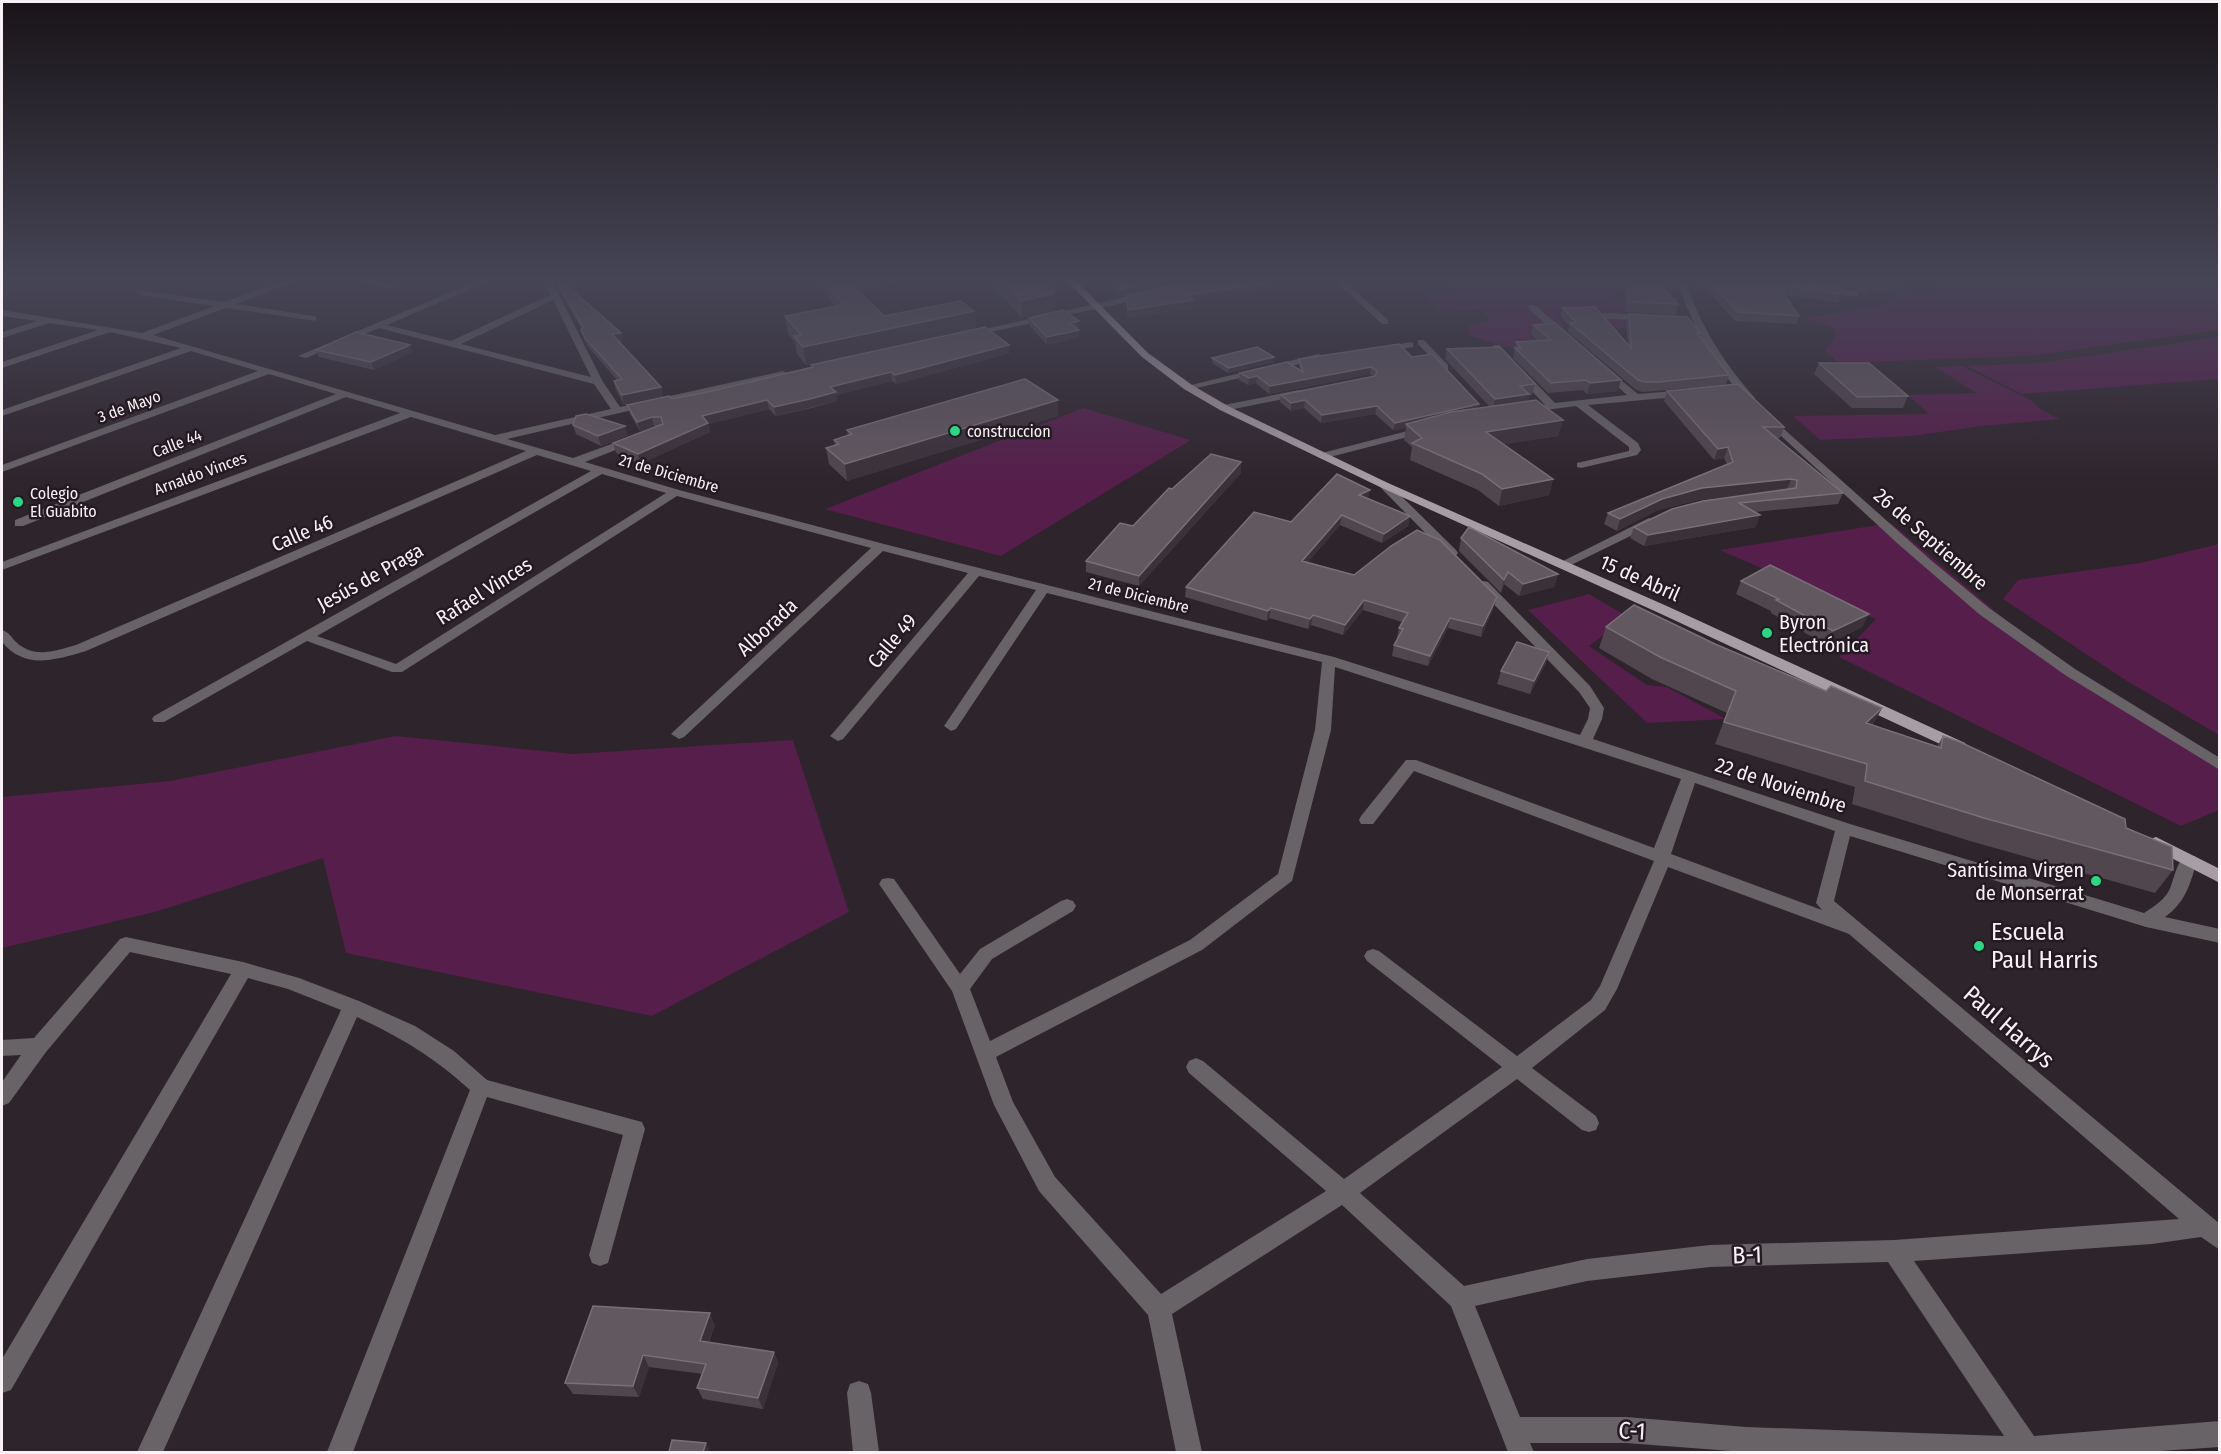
<svg xmlns="http://www.w3.org/2000/svg" width="2221" height="1454" font-family="'Fira Sans Condensed',sans-serif">
	<rect width="100%" height="100%" fill="#2e242c"/>
	<path fill="#561e4b" d="M1447 279H1670L1675 295 1615 289V301L1643 304 1645 316 1687 329 1608 328 1595 314 1556 315 1566 329 1530 333 1538 346C1512 354 1492 342 1468 335L1470 325 1490 320 1481 309 1442 312 1424 294H1459Z
		M1931 279H2219V330L2028 356 1838 363 1825 350 1835 338 1834 328 1805 318 1883 306 1897 293 1932 295 1938 285Z
		M2219 337V379L2022 394 1967 366 2040 363Z
		M1962 366 2032 401 2040 409 2059 419 1981 426 1913 436 1820 440 1793 416 1929 414 1908 395 1976 393 1936 367Z
		M1083 408 1191 440 1001 556 825 509Z
		M1891 523 2009 623 2074 669 2219 760V810L2181 826 1839 657 1876 619 1720 550Z
		M2219 544V735L2127 681 2003 599 2018 580 2140 563Z
		M1589 594 1628 617 1589 646 1647 685 1667 687 1726 719 1647 723 1528 610Z
		M396 736 573 754 793 740 849 912 652 1016 346 953 323 858 155 912 2 948V797L170 781Z"/>
	<g fill="none" stroke-linecap="round" stroke-linejoin="round">
		<path fill="#686366" fill-rule="evenodd" d="M288 279H300L236 304 313 316 316 317V321L226 308 153 335 495 435 611 409 594 384 379 328 306 358 298 356 482 279H494L387 325 451 341 550 295 543 279H551L603 382 620 407 783 371 788 374 507 439 573 458 628 438H636V442L585 462 679 490 884 544 1334 657 1580 735 1588 719 1590 708 1579 692 1478 588 1477 585 1483 581 1488 582 1590 686 1604 708 1602 719 1593 739 1850 824 2144 913C2180 891 2166 885 2183 856H2195L2197 860C2191 883 2185 903 2165 917L2220 929V943L2146 927 1850 836 1834 901 2220 1224V1250L2201 1237 2152 1244 1914 1261 2034 1436 2220 1421V1447L2145 1452H1744L1626 1443H1530L1534 1452H1508L1451 1306 1342 1205 1172 1314 1202 1452H1176L1148 1315 1039 1191 994 1105 952 991 879 884 882 879 888 878 894 879 960 974 980 949 1061 901 1067 899 1073 901 1076 906 1073 911 992 959 970 989 990 1041 1190 940 1278 874 1315 730 1322 662 1047 593 956 729 951 731 944 726 1036 590 979 576 843 739 838 741 830 736 833 733 968 573 883 551 684 737 679 739 671 734 674 731 871 548 677 496 402 672H392L307 641 164 722H154L152 719 154 716 591 471 537 455 86 651C55 660 25 670 2 642V630C9 632 11 637 16 642 34 659 55 651 76 645L526 451 411 417 2 570V562L400 413 346 397 23 526H15V520L336 394 269 374 2 472V465L258 371 191 351 2 416V410L181 348 110 332 2 368V362L98 330 49 323 2 338V332L37 321 2 316V310L142 333 214 306 140 295 136 292 137 290 224 302ZM553 300 591 377 461 344ZM602 474 666 493 396 664 317 636ZM1335 667 1681 779 1654 848 1416 760H1406L1361 816 1359 820 1361 824H1373L1414 771 1654 861 1600 986 1591 1000 1517 1056 1379 951 1373 949 1367 951 1364 956 1367 961 1502 1067 1344 1179 1203 1061 1196 1058 1189 1061 1186 1067 1189 1073 1326 1191 1161 1294 1055 1177 1013 1102 996 1057 1202 950 1292 881 1331 730ZM1695 783 1835 831 1816 903 1822 910 1671 854ZM1668 867 1849 934 2179 1219 1894 1240 1710 1245 1587 1259 1464 1286 1360 1193 1517 1079 1582 1130 1589 1132 1596 1130 1599 1123 1596 1116 1532 1068 1605 1010 1617 989ZM1888 1262 2004 1436 1746 1427 1626 1417H1520L1475 1306 1587 1281 1710 1267Z
			M346 279H368L399 286 395 289Z
			M1333 279H1342L1388 320V324H1382Z
			M1677 279H1685C1700 325 1723 362 1755 398V402H1747C1715 365 1691 326 1677 279Z
			M1822 286 1856 291 1860 294 1856 297 1819 291V287Z
			M1147 292 1150 293V297L968 337 963 334Z
			M1529 305H1535L1569 335V339H1563L1529 309Z
			M1604 313 1648 315 1653 318 1648 321 1601 318 1599 316Z
			M1418 340H1424L1448 365V369H1442L1418 344Z
			M1410 342 1413 343V347L1383 352 1378 349Z
			M1493 345H1499L1555 403 1627 395 1602 372 1600 370 1605 367 1638 394 1687 390 1692 393 1687 396 1588 405 1638 443 1641 450 1637 455 1581 468 1577 467V463L1629 451V447L1576 406 1522 413V409L1545 405 1493 349Z
			M1318 354 1321 355V359L1188 390 1183 387Z
			M1299 390 1304 393 1303 395 1224 411 1219 408 1224 405Z
			M1767 414 1933 562 1989 608 2075 669 2220 758V770L2065 675 1979 614 1897 543 1763 419 1762 417Z
			M1423 427 1428 430 1427 432 1322 459 1316 456 1318 454Z
			M1384 482 1388 483 1456 550 1458 553 1456 556H1448L1380 487V483Z
			M1649 518 1655 522 1653 525 1567 567H1559L1557 564Z
			M126 937 243 962 299 978 359 1001 415 1026 454 1051 487 1080 642 1122 645 1129 608 1263 600 1266 592 1263 589 1255 623 1135 487 1097 353 1452H327L470 1090C434 1057 400 1037 357 1017L163 1452H137L341 1010 288 989 248 978 11 1390 2 1393V1359L231 974 130 952 46 1052 9 1103 2 1106V1082L21 1055 2 1056V1040L34 1038 120 939Z
			M859 1381 868 1384 871 1393 879 1452H853L847 1393 850 1384Z"/>
		<path fill="#a89da4" fill-rule="evenodd" d="M1065 279H1074L1148 353 1192 385 1228 406 1388 483 1669 607 1965 743 1968 747 1965 751H1955L1659 613 1380 487 1220 410 1184 389 1142 357Z
			M2156 837 2220 869V883L2150 847 2148 843 2150 839Z"/>
	</g>
	<path fill="#51464e" d="M816 279H923L857 290 884 316 974 311 976 328 806 365 797 354 795 342 788 334 785 316 835 307Z
		M986 279H1040V280L1055 291 1056 308H1054V311L1022 318Z
		M1104 279H1200L1121 296Z
		M1631 279H1655L1678 304 1675 315 1626 312 1624 291 1627 281 1631 282Z
		M1696 279H1907L1904 287 1899 286 1898 290 1887 289 1885 292 1870 290 1868 294 1862 293 1856 289 1795 281 1841 294 1838 303 1785 295 1799 316 1796 324 1735 321Z
		M556 280 623 342H620L661 387 663 396 624 405 616 390 614 381 617 380 589 348 584 340 582 330 559 289Z
		M1268 290 1193 302V308L1128 318 1126 304V296Z
		M1563 308 1628 344 1626 322 1629 314 1701 333 1700 337 1729 375 1726 385 1655 391 1642 392 1635 389 1568 332 1569 326 1561 316Z
		M1029 318 1079 321V328L1078 329 1079 330V337L1047 345 1029 325Z
		M1533 325 1618 391 1587 394 1583 390 1548 393 1513 358 1516 342 1538 341 1531 334Z
		M1447 349 1535 384 1532 395H1529L1528 401 1563 420 1558 436 1504 444 1553 479 1549 495 1499 506 1478 490 1410 460 1412 447 1404 440 1406 428 1393 430 1375 414 1321 423 1304 408 1291 411 1280 402 1281 395 1373 376 1370 374 1269 394 1256 383 1248 385 1239 380 1240 373 1300 369 1299 367V359L1412 357 1478 408 1490 407 1445 359Z
		M316 350 412 352 374 370 319 357Z
		M1010 353 896 384 892 381 836 395 837 401 812 408 776 416 769 409 708 424 710 432 640 464 616 453 613 443 658 426H654L640 431 630 414 627 405 672 399 712 391 812 367 811 365Z
		M1274 357V362L1228 373 1212 363V358Z
		M1819 363 1908 396 1903 408H1852L1814 374Z
		M1667 391 1784 427 1780 438H1776L1843 493 1838 504 1755 512 1756 527 1644 546 1630 538 1634 527 1764 492 1698 500 1658 510 1617 531 1604 524 1608 513 1727 464 1724 458 1714 460 1664 401Z
		M1058 400V416L847 481 829 464 826 448 835 445 834 440 848 436 847 430Z
		M573 425 628 435 601 446 576 434Z
		M1241 462V473L1139 586 1086 572V561L1133 526 1172 489Z
		M1368 499 1410 516 1408 526 1382 543 1340 525 1308 562 1354 575 1494 607 1481 637 1448 628 1428 666 1392 656 1394 645 1398 638H1397L1399 628 1402 622 1363 610 1343 635 1311 625 1308 629 1269 618 1267 621 1185 597 1186 587 1291 522Z
		M1461 538 1558 574 1554 587 1519 596 1504 584 1501 593 1459 551Z
		M1741 581 1869 614 1862 627 1826 645 1771 613V611L1736 594Z
		M1606 627 1715 644 1826 691 1882 708 1872 726 1937 747 1943 736 2126 828 2173 870 2155 893 1970 841 1852 804 1855 787 1715 744 1727 713 1652 679 1599 648Z
		M1549 652 1545 665 1530 694 1497 684 1501 671Z
		M715 1325 709 1342 774 1352 778 1363 763 1409 703 1399 697 1388 703 1374 649 1367 639 1397 573 1394 565 1383Z"/>
	<path fill="#3b3139" d="M843 279H923L844 292Z
		M1164 279H1200L1121 296V289Z
		M1268 283V290L1193 302V308L1128 318V310L1187 295Z
		M1055 291 1056 308H1054V311L1022 318V301Z
		M974 311 976 328 806 365 803 347Z
		M1079 321V328L1070 331V323Z
		M1079 330V337L1047 345V337Z
		M621 333 623 342 614 343 612 334Z
		M410 345 412 352 374 370 371 362Z
		M1009 345 1010 353 896 384 895 375Z
		M1274 357V362L1228 373 1229 368Z
		M1371 367 1370 374 1269 394 1270 386Z
		M891 372 892 381 836 395 837 401 776 416 774 407 830 387Z
		M1257 376 1256 383 1248 385 1249 378Z
		M1621 380 1618 391 1587 394 1590 383Z
		M661 387 663 396 624 405 622 395Z
		M1529 394 1527 404 1493 410 1495 399Z
		M767 400 769 409 708 424 710 432 640 464 638 454 702 416Z
		M1058 400V416L847 481 845 464Z
		M1305 400 1304 408 1291 411V403Z
		M1479 404 1478 412 1406 424V428L1393 430 1395 423Z
		M1377 406 1375 414 1321 423 1322 415Z
		M652 417 654 426 640 431 637 422Z
		M1563 420 1558 436 1482 448 1486 432Z
		M625 426 628 435 601 446 598 436Z
		M1728 447 1724 458 1714 460 1718 449Z
		M1241 462V473L1139 586V576Z
		M1553 479 1549 495 1499 506 1502 489Z
		M1791 479 1787 490 1698 500 1658 510 1617 531 1620 519 1662 499 1702 488Z
		M1370 490 1368 499 1359 495Z
		M1342 515 1340 525 1301 570 1302 561Z
		M1760 515 1756 527 1644 546 1648 535Z
		M1410 516 1408 526 1382 543 1384 534Z
		M1508 572 1501 593 1504 580Z
		M1558 574 1554 587 1519 596 1523 584Z
		M1497 597 1494 607 1481 637 1483 626Z
		M1364 600 1363 610 1343 635 1345 625Z
		M1271 608 1269 618 1267 621 1268 611Z
		M1869 614 1862 627 1826 645 1833 631Z
		M1313 615 1311 625 1308 629 1310 619Z
		M1450 618 1448 628 1428 666 1430 656Z
		M1549 652 1545 665 1530 694 1534 681Z
		M1882 708 1870 730 1866 723Z
		M710 1313 715 1325 705 1352 700 1341Z
		M774 1352 778 1363 763 1409 758 1398Z
		M643 1355 649 1367 639 1397 633 1386Z
		M706 1443 709 1449 708 1452H703Z"/>
	<path fill="#625860" stroke="#7a7077" stroke-width="1.5" d="M557 279H560L621 333 612 334 661 387 622 395 614 381 622 379 586 339 581 330 583 327 556 280Z
		M825 279H846L884 316 960 301 974 311 803 347 794 336 801 335 785 316 843 305Z
		M1001 279H1039L1055 291 1050 292 1053 294 1022 301Z
		M1111 279H1164L1121 289Z
		M1202 279H1261L1268 283 1187 295 1193 300 1128 310 1126 296Z
		M1635 279H1655L1678 304 1628 302 1627 281 1636 282Z
		M1707 279H1787L1842 288 1841 294 1778 285 1799 316 1738 312Z
		M1852 279H1901V281L1888 280 1889 284 1871 281 1872 286 1865 285 1860 280Z
		M1595 307 1631 348 1629 314 1687 317 1701 333H1697L1729 375 1658 382H1645L1638 380 1570 323 1576 322 1563 308Z
		M1063 310 1079 321 1070 323 1079 330 1047 337 1029 318Z
		M1555 323 1621 380 1590 383 1586 380 1551 383 1515 348H1521L1516 342 1551 340 1533 325Z
		M985 327 1009 345 895 375 891 372 830 387 836 392 810 399 774 407 767 400 702 416 708 423 638 454 613 443 663 424 661 417H652L637 422 627 405 669 396 672 399 712 391 813 367 811 365Z
		M356 332 410 345 371 362 316 350Z
		M1399 344 1412 357 1432 354 1479 404 1395 423 1377 406 1322 415 1305 400 1291 403 1281 395 1375 376 1377 371 1371 367 1270 386 1257 376 1249 378 1240 373 1287 362 1303 372 1299 359Z
		M1257 347 1274 357 1229 368 1212 358Z
		M1500 347 1535 384 1520 386 1529 394 1495 399 1447 349Z
		M1819 363H1869L1908 396 1857 397Z
		M1025 379 1058 400 845 464 826 448 839 444 834 440 852 434 847 430Z
		M1738 384 1784 427H1763L1843 493 1739 503 1760 515 1648 535 1634 527 1672 509 1703 501 1796 488 1797 480 1791 479 1702 488 1662 499 1620 519 1608 513 1733 462 1728 447 1718 449 1667 391Z
		M1536 400 1563 420 1486 432 1553 479 1502 489 1482 474 1412 443 1422 438 1406 424 1451 412Z
		M586 414 625 426 598 436 573 425 576 416Z
		M1211 454 1241 462 1139 576 1086 561 1120 523 1133 526 1169 488 1172 489Z
		M1337 474 1370 490 1359 495 1410 516 1384 534 1342 515 1302 561 1354 575 1391 546 1417 530 1440 540 1497 597 1483 626 1450 618 1430 656 1394 645 1403 629 1399 628 1408 613 1364 600 1345 625 1313 615 1310 619 1271 608 1268 611 1186 587 1254 512 1291 522Z
		M1469 527 1558 574 1523 584 1508 572 1504 580 1461 538Z
		M1770 565 1869 614 1833 631 1776 600 1779 599 1741 581Z
		M1634 605 1715 644 1826 691 1831 686 1882 708 1866 723 1941 748 1943 736 1960 742 2125 819 2126 828 2172 847 2173 870 1984 818 1865 781 1867 764 1724 722 1736 691 1660 657 1606 627Z
		M1517 642 1549 652 1534 681 1501 671Z
		M593 1306 710 1313 700 1341 774 1352 758 1398 697 1388 706 1364 643 1355 633 1386 565 1383Z
		M672 1440 706 1443 703 1452H669Z"/>
	<linearGradient id="sky" x2="0" y2="1"><stop stop-color="#191418"/><stop offset="0.58" stop-color="#464556"/><stop offset="1" stop-color="#464556" stop-opacity="0"/></linearGradient>
	<rect width="2221" height="483" fill="url(#sky)"/>
	<g fill="#28d885" stroke="#241b22" stroke-width="2">
		<circle cx="955" cy="431" r="6"/>
		<circle cx="18" cy="502" r="6"/>
		<circle cx="1767" cy="633" r="6"/>
		<circle cx="2096" cy="881" r="6"/>
		<circle cx="1979" cy="946" r="6"/>
	</g>
	<g text-anchor="middle" stroke-width="5" stroke-linejoin="round" paint-order="stroke">
		<g font-size="16" fill="#f7f0f5" stroke="#241b22">
			<text transform="translate(129 406) rotate(-20)" y="6">3 de Mayo</text>
			<text transform="translate(177 443) rotate(-21)" y="6">Calle 44</text>
			<text transform="translate(200 473) rotate(-20)" y="6">Arnaldo Vinces</text>
			<text transform="translate(669 473) rotate(16)" y="6">21 de Diciembre</text>
			<text transform="translate(1139 595) rotate(14)" y="6">21 de Diciembre</text>
		</g>
		<g font-size="16" fill="#f7f0f5" stroke="#241b22" text-anchor="start">
			<text x="967" y="437">construccion</text>
			<text x="30" y="499">Colegio<tspan x="30" dy="18">El Guabito</tspan></text>
		</g>
		<g font-size="20" fill="#f7f0f5" stroke="#241b22">
			<text transform="translate(302 533) rotate(-23)" y="7">Calle 46</text>
			<text transform="translate(1931 539) rotate(41)" y="7">26 de Septiembre</text>
			<text transform="translate(370 577) rotate(-29)" y="7">Jesús de Praga</text>
			<text transform="translate(1640 578) rotate(24)" y="7">15 de Abril</text>
			<text transform="translate(484 591) rotate(-32)" y="7">Rafael Vinces</text>
			<text transform="translate(767 627) rotate(-43)" y="7">Alborada</text>
			<text transform="translate(892 641) rotate(-50)" y="7">Calle 49</text>
			<text transform="translate(1781 785) rotate(18)" y="7">22 de Noviembre</text>
		</g>
		<g font-size="20" fill="#f7f0f5" stroke="#241b22" text-anchor="start">
			<text x="1779" y="629">Byron<tspan x="1779" dy="23">Electrónica</tspan></text>
			<text x="2084" y="877" text-anchor="end">Santísima Virgen<tspan x="2084" dy="23">de Monserrat</tspan></text>
		</g>
		<g font-size="24" fill="#f7f0f5" stroke="#241b22" text-anchor="start">
			<text x="1991" y="940">Escuela<tspan x="1991" dy="28">Paul Harris</tspan></text>
		</g>
		<g font-size="24" fill="#f7f0f5" stroke="#241b22">
			<text transform="translate(2009 1027) rotate(41)" y="8">Paul Harrys</text>
			<text transform="translate(1747 1255) rotate(-2)" y="8">B-1</text>
			<text transform="translate(1632 1431) rotate(3)" y="8">C-1</text>
		</g>
	</g>
	<rect width="2221" height="1454" fill="none" stroke="#f7f0f5" stroke-width="6"/>
</svg>
